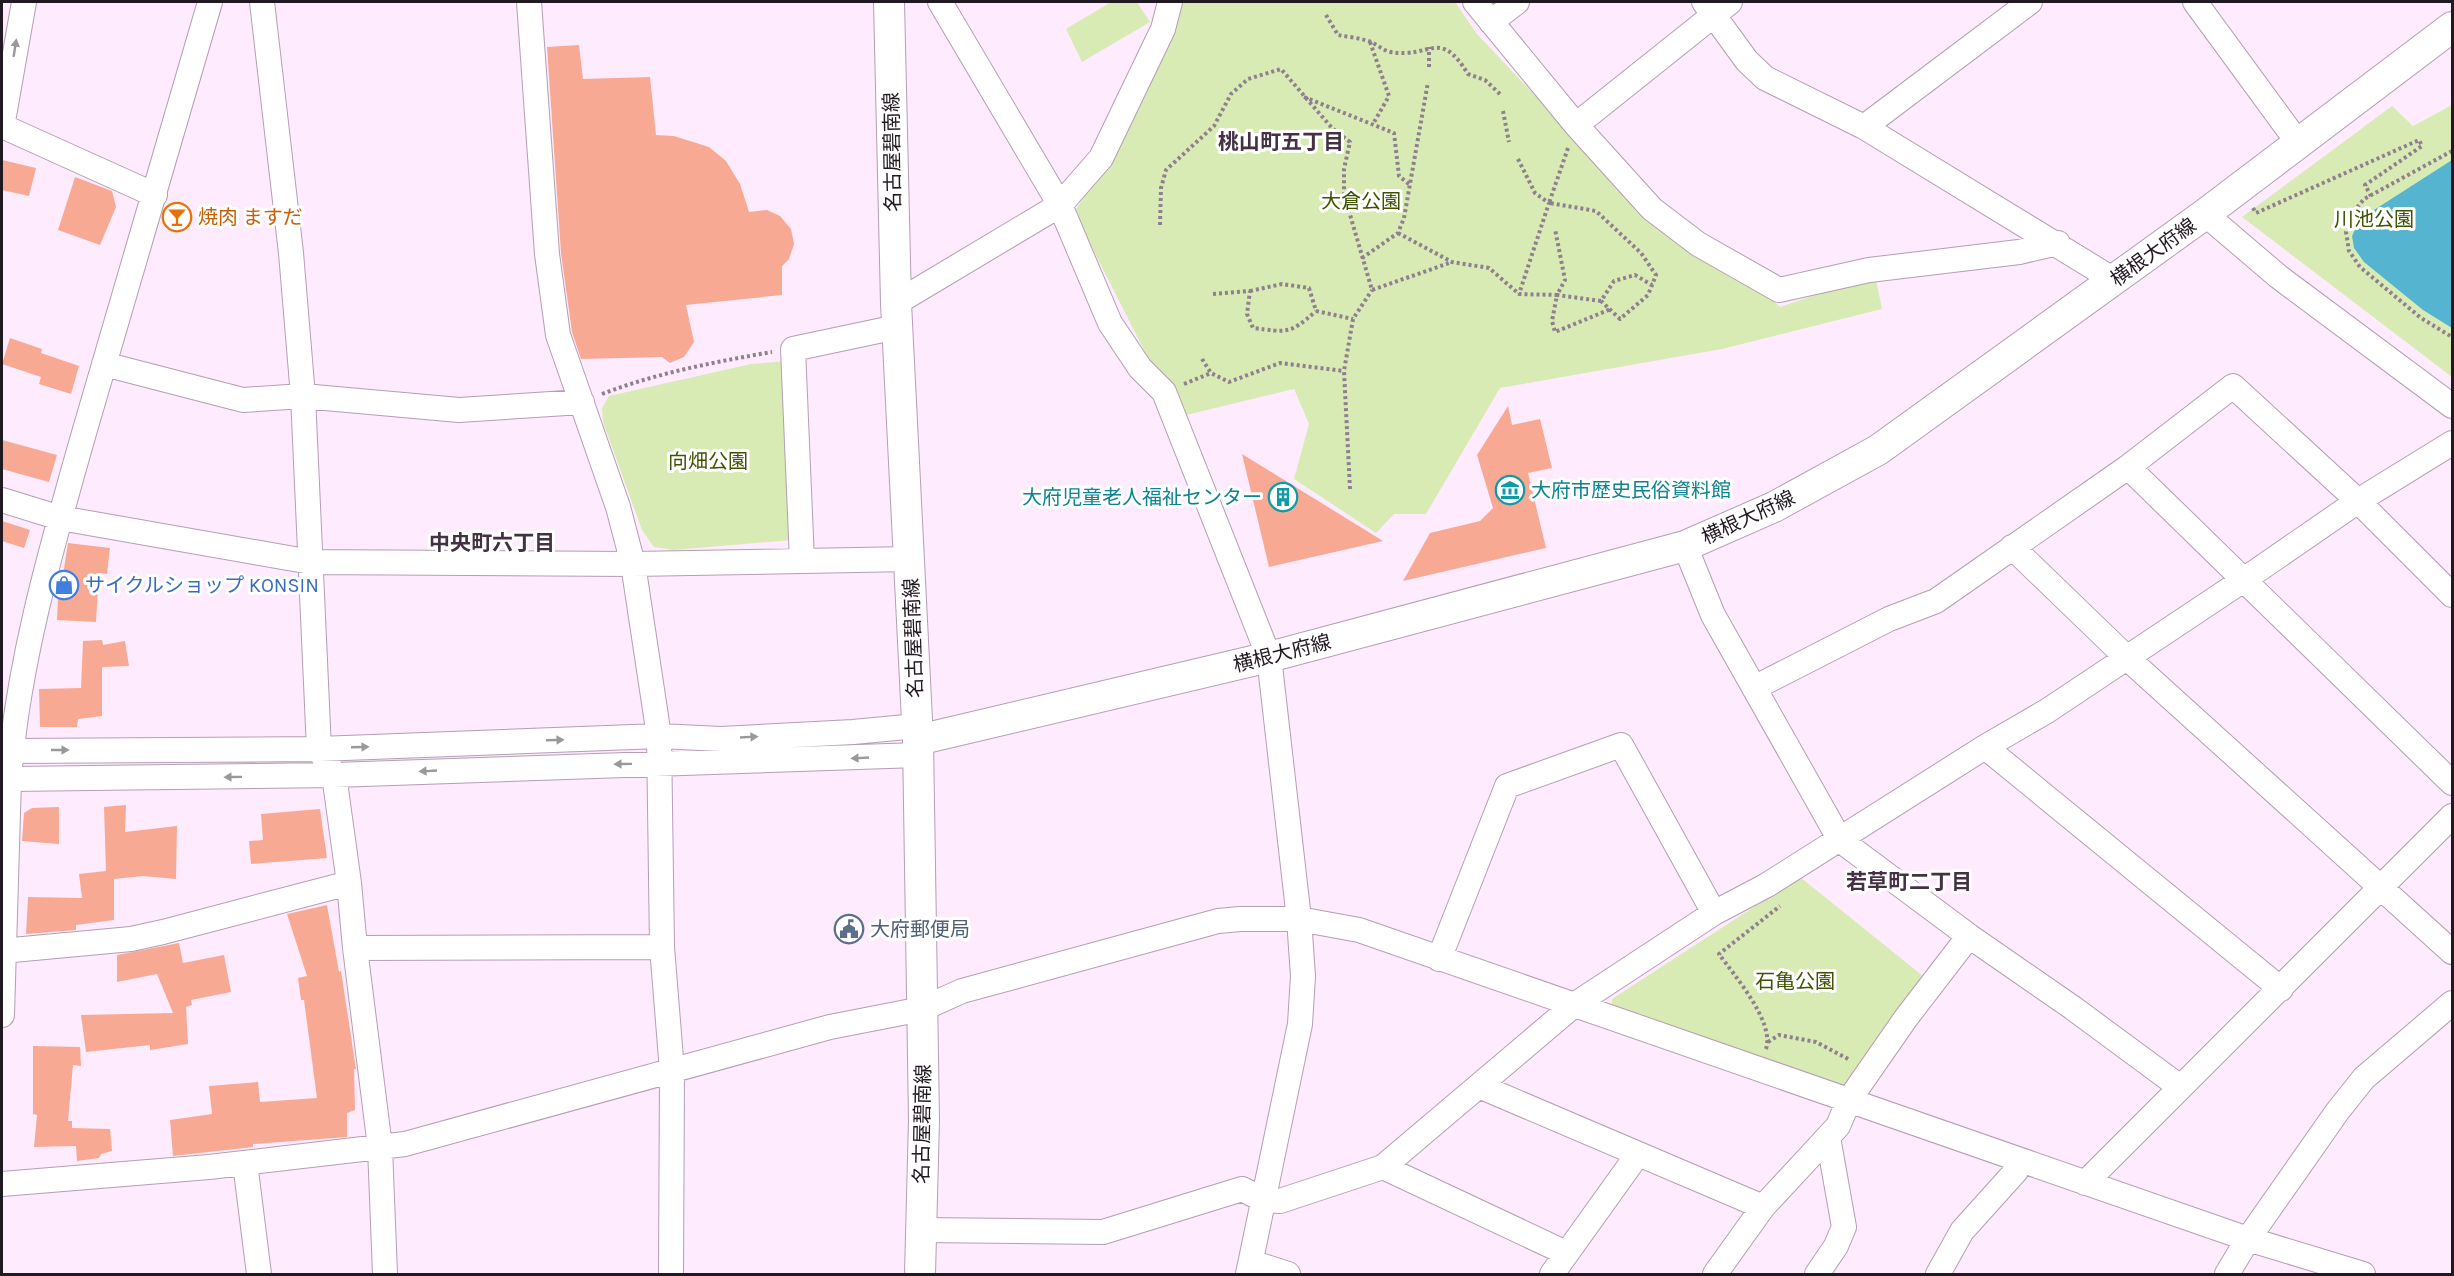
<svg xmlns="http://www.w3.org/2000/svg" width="2454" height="1276" font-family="Karla,'Noto Sans JP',sans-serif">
	<rect width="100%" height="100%" fill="#feebfd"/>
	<path fill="#d8ebb5" d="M1111 2H1137L1150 22 1082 62 1066 29Z
		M1177 2H1455L1477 34 1576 139 1750 278 1780 307 1875 275 1882 309 1722 349 1500 388 1426 514H1394L1376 533 1294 479 1309 424 1294 389 1178 417 1074 212 1107 163Z
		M2452 105V377L2242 217 2392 106 2413 126Z
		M788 361 792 540 674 550 654 547 642 530 603 422 602 408 609 396 751 364Z
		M1800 877 1923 976 1850 1088 1612 1007V999Z"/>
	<path fill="#55b5d0" d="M2452 160V328L2423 310 2364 262 2354 248 2352 236 2360 219Z"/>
	<path fill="#f8a994" d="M579 45 583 79 650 77 656 135 674 136 709 147 726 161 740 184 749 212 767 210 780 216 791 229 794 244 789 259 782 266V295L686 305 694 342 684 357 670 363 662 357 581 359 572 332 561 253 547 47Z
		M2 160 36 168 29 196 2 190Z
		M75 177 112 191 116 207 100 245 58 230Z
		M10 338 42 349 41 353 79 366 71 394 39 384 41 377 2 364Z
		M1508 406 1512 425 1540 419 1552 468 1528 473 1546 548 1403 581 1430 533 1480 521 1493 508 1477 455Z
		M2 440 57 455 49 482 2 469Z
		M1242 454 1383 541 1269 567Z
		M2 521 30 530 24 548 2 541Z
		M68 543 110 548 107 574 99 573 96 622 57 620 59 576 63 575Z
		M102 640 103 645 125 641 129 666 102 667V716L78 719 77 727H40L39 689 81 688 83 641Z
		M126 805 125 832 177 826 176 879 143 876 114 879V920L76 925V930L26 934 28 897 82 898 79 874 106 871 104 807Z
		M59 807V844L22 841 24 813 32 808Z
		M320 809 327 858 251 864 249 841 263 840 261 814Z
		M327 905 339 972 341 971 356 1069H354L355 1110 347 1113V1137L253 1144V1147L173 1156 170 1120 212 1114 209 1086 258 1082 260 1102 317 1098 304 1000H301L298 978 307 976 287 914Z
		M179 943 183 963 224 955 231 992 191 1000 192 1005 186 1007 188 1044 150 1050V1045L86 1052 81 1015 173 1013 157 974 117 982V955Z
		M33 1046 80 1047 81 1066 73 1065 68 1121H72V1128L110 1129 112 1151 101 1154 99 1158 77 1161 76 1146 34 1147 37 1115 33 1114Z"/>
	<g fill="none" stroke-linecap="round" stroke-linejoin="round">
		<g stroke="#b49eb3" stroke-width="26">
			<path id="minor" d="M262 2 291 253 303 396 319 749 334 775 349 883 355 948 380 1147 385 1274
				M529 2 547 254 558 335 618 507 633 564 659 736 662 947
				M940 2 1060 205 1110 323 1140 368 1164 392 1269 657 1299 919 1303 976 1300 1024 1248 1274
				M1475 2 1576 125 1652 209 1698 244 1779 290 1869 270 2019 252 2058 243
				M1704 2 1747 61 1765 78 1864 127 2114 280
				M2195 2 2299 144
				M1491 22 1517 2
				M1576 125 1730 2
				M2 126 155 195
				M2 127 24 2
				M1864 127 2030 2
				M2205 214 2279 277 2452 406
				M896 303 1060 205 1101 158 1163 29 1170 2
				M104 364 243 400 303 396 459 410 582 402
				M2128 467 2452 783
				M2 500 60 518 311 562 633 564 911 559
				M1685 546 1713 615 1840 840 1969 936 2073 1008 2180 1087
				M2012 547 2126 657 2452 952
				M802 561 793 349 897 327
				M1754 688 1889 619 1936 601 2128 467 2233 386 2358 501 2452 595
				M1985 747 2281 989
				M2 748 11 751 319 749 659 736 721 739 853 732 917 726
				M2 777 9 779 334 775 918 755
				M355 948 662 947 672 1071 671 1274
				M2 951 131 939 163 932 349 883
				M1439 959 1507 786 1621 745 1714 913
				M2 1015 9 779C18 661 52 546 84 433 125 289 169 146 210 2
				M1479 1086 1763 1207
				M245 1163 259 1274
				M1383 1167 1566 1253
				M2085 1183 2452 816
				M2 1184 209 1167 405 1144 830 1027 922 1009 962 991 1218 921 1240 919H1299L1359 930 2248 1239 2363 1274
				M920 1230 1103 1232 1242 1189 1264 1200 1280 1201 1383 1167 1574 1005 1714 913 1767 885 1985 747 2047 711 2245 579 2358 501 2452 443
				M1251 1262 1288 1274
				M1552 1274 1638 1154
				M1715 1274 1763 1207 1838 1126 1849 1100 1906 1018 1969 936
				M1817 1274 1836 1246 1844 1227 1828 1137
				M1938 1274 1962 1231 2016 1171 2020 1160
				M2227 1274 2248 1239 2337 1112 2364 1078 2452 1003"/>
		</g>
		<g stroke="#b49eb3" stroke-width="32">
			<path id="major" d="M889 2 896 303 918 740 924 1120 920 1274
				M918 740 1269 657 1685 546 1774 507 1878 450 2205 214 2452 27"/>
		</g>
		<path stroke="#8e818e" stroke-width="4" stroke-dasharray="3 3" stroke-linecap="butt" d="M1326 15 1338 35C1348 37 1361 38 1371 42 1378 45 1384 51 1391 52 1431 59 1439 27 1468 74L1485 80 1500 94
			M1370 42 1389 96 1373 124
			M1429 67V47
			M1304 97 1394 133 1399 176 1410 185
			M1503 111 1509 142
			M1568 148 1549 203 1596 211 1641 253 1656 275 1648 295 1620 319 1601 301 1614 281 1635 275 1652 285
			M2452 151 2364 199 2351 215 2346 232 2349 251 2360 267 2421 318 2452 337
			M1518 159 1535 193 1549 203 1519 294
			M2253 208 2256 213 2419 140 2422 146 2365 185 2371 196
			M1160 225 1161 188 1166 170 1214 126 1231 94 1248 79 1281 69 1332 128 1350 142 1344 169V194L1372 290 1452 262
			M1398 233 1452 262 1489 268 1519 294 1557 295 1565 280 1555 229
			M1362 258 1398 233 1404 218 1428 82
			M1250 291 1282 284 1309 288 1316 311
			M1213 294 1250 291 1247 314 1253 328C1287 332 1289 335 1316 311
			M1601 301 1557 295 1552 321 1555 332 1611 309
			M1316 311 1353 319
			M1202 359 1211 373 1229 382 1280 363 1344 371
			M1184 384 1211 373
			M602 394C657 373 714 362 772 352
			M1350 489 1344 371 1353 319 1372 290
			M1768 1042 1779 1035 1816 1042 1850 1060
			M1766 1049C1775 1022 1734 975 1719 954L1780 906"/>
		<use href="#minor" stroke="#fff" stroke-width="24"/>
		<use href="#major" stroke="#fff" stroke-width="30"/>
	</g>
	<defs><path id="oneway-solid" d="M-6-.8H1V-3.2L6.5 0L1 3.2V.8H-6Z" transform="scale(1.5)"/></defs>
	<g fill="#9b989b">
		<use href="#oneway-solid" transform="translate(15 48) rotate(-81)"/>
		<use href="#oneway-solid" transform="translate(749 737) rotate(-3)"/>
		<use href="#oneway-solid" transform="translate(555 740) rotate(-2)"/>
		<use href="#oneway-solid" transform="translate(360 747) rotate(-2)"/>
		<use href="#oneway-solid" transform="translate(60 750)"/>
		<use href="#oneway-solid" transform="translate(860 758) rotate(177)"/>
		<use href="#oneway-solid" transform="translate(623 764) rotate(179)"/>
		<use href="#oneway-solid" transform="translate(428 771) rotate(177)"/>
		<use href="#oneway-solid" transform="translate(233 777) rotate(179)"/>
	</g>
	<defs>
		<g id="bar-ring" transform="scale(1.5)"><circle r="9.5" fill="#fff" stroke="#e8710a" stroke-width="1.5"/><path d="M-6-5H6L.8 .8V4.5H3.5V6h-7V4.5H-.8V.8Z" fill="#e8710a"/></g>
		<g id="museum-ring" transform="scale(1.5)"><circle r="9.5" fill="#fff" stroke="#0f9aa8" stroke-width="1.5"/><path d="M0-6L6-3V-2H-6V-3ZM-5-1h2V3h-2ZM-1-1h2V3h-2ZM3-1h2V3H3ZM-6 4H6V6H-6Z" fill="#0f9aa8"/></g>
		<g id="building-ring" transform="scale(1.5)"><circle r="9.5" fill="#fff" stroke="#0f9aa8" stroke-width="1.5"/><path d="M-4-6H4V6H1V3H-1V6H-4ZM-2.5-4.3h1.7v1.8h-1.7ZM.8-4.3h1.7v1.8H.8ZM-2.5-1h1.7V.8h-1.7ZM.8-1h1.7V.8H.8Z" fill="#0f9aa8"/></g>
		<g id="shop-ring" transform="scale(1.5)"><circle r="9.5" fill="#fff" stroke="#3f7fe0" stroke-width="1.5"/><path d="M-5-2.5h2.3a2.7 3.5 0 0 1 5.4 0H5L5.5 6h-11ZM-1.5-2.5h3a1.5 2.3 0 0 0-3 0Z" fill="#3f7fe0"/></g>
		<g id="civic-ring" transform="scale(1.5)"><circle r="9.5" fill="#fff" stroke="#5c6f8a" stroke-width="1.5"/><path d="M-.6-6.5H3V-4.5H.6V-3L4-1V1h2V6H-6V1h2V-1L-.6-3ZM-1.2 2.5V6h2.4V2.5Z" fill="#5c6f8a"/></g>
	</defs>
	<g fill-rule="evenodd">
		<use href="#bar-ring" x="177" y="217"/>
		<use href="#museum-ring" x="1510" y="490"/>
		<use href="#building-ring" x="1283" y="497"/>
		<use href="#shop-ring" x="64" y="585"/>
		<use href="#civic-ring" x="849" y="929"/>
	</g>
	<g text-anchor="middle" stroke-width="6" stroke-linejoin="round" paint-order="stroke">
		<g font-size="20" fill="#211921" stroke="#fff">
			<text transform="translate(892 152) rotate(-91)" y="7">名古屋碧南線</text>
			<text transform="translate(2153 252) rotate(-36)" y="7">横根大府線</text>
			<text transform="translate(1748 517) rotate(-25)" y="7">横根大府線</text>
			<text transform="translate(913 638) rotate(-92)" y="7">名古屋碧南線</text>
			<text transform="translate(1282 653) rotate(-14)" y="7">横根大府線</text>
			<text transform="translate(922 1124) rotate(-89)" y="7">名古屋碧南線</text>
		</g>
		<g font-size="20" fill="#3f5200" stroke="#fff">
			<text x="1361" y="208">大倉公園</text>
			<text x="2374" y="226">川池公園</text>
			<text x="708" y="468">向畑公園</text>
			<text x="1795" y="988">石亀公園</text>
		</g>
		<g font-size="20" fill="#c56008" stroke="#fff" text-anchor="start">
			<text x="198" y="224">焼肉 ますだ</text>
		</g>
		<g font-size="20" fill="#0d838f" stroke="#fff" text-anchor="start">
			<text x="1531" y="497">大府市歴史民俗資料館</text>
			<text x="1262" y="504" text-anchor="end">大府児童老人福祉センター</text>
		</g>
		<g font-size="20" fill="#366cbe" stroke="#fff" text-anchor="start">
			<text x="85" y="592">サイクルショップ KONSIN</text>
		</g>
		<g font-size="20" fill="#4e5e75" stroke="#fff" text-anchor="start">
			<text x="870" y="936">大府郵便局</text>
		</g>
		<g font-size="21" font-weight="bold" fill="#443244" stroke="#fff">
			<text x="1281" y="149">桃山町五丁目</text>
			<text x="492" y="550">中央町六丁目</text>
			<text x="1909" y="889">若草町二丁目</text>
		</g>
	</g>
	<rect width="2454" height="1276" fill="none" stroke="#211921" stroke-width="6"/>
</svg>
